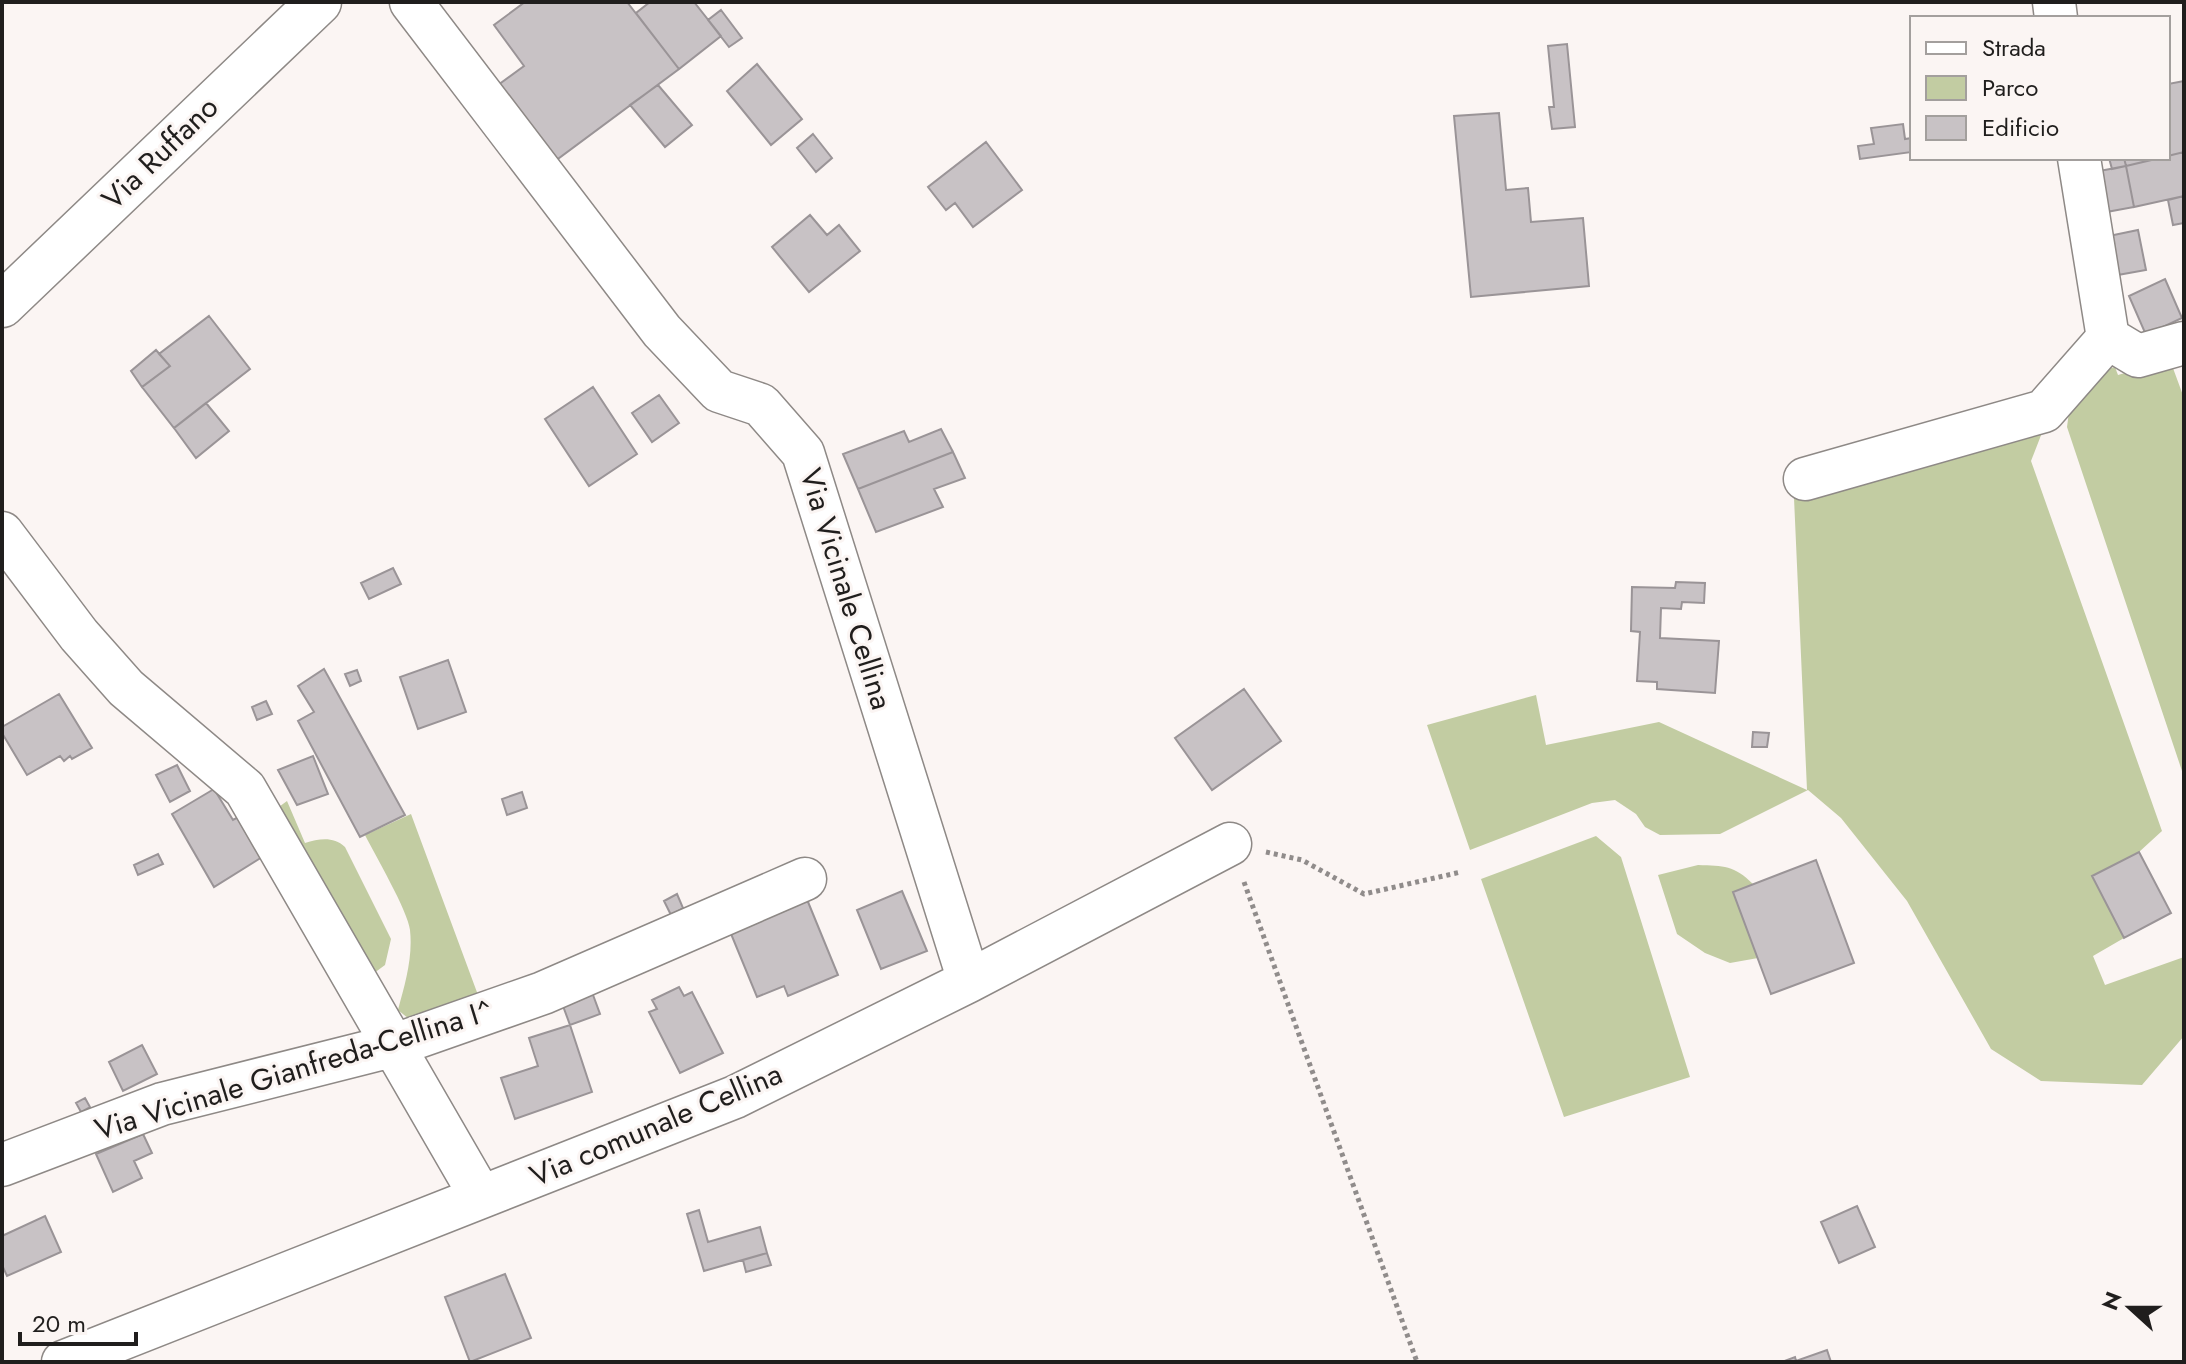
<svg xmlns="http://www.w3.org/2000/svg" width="2186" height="1364" font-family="Jost,sans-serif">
	<rect width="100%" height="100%" fill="#fbf5f3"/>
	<path fill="#c2cca2" d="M2170 360 2184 398V777L2067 427 2069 412 2089 374 2115 367 2118 375Z
		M2045 425 2031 461 2162 831 2139 852 2093 876 2124 938 2093 956 2105 985 2184 957V1036L2142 1085 2041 1081 1991 1049 1907 901 1841 818 1808 790 1720 834 1660 835 1645 827 1636 814 1615 800 1592 803 1470 850 1427 725 1536 695 1546 745 1659 722 1807 790 1794 498Z
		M287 801 305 843C319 839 333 836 345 847L391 939 385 965 362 982 272 812Z
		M411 814 478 995 409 1019 398 1010C405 984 413 958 410 930 408 911 375 855 365 835Z
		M1596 836 1621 857 1690 1077 1564 1117 1481 879Z
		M1698 865C1724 866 1734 865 1753 884L1733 892 1758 958 1730 963 1705 953 1677 934 1658 875Z"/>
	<path fill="#c8c2c5" stroke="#9a9497" stroke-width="2" d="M525 2H627L679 69 551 164 494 88 524 66 494 25Z
		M650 2H694L721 36 679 69 636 13Z
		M721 10 742 38 729 47 708 20Z
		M1567 44 1575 127 1552 129 1549 107H1554L1548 46Z
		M757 64 802 119 771 145 727 91Z
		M2184 81V152L2168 156V84Z
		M658 85 692 125 665 147 630 105Z
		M1499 113 1506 190 1528 188 1531 222 1583 218 1589 286 1471 297 1454 116Z
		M1903 124 1905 139 1912 138V152L1860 159 1858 146 1874 144 1871 128Z
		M813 134 832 158 816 172 797 148Z
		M986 142 1022 190 973 227 955 203 946 210 928 187Z
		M2184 152V196L2134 207 2126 166Z
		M2109 158H2124L2126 166 2112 169Z
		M2124 158H2160L2126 166Z
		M2126 166 2134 207 2101 213 2094 172Z
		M2184 196V223L2173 225 2168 200Z
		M810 215 827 235 839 225 860 251 809 292 772 247Z
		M2138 230 2146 270 2112 276 2104 237Z
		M2165 279 2182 318 2146 335 2129 296Z
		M209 316 250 369 174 428 142 387 170 366 159 354Z
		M156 350 170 366 142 387 131 371Z
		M593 387 637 454 589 486 545 419Z
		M659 395 679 423 652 442 632 413Z
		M206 403 229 431 196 458 174 428Z
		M941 429 953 452 858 489 843 454 904 431 909 442Z
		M953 452 965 478 934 489 943 507 876 532 858 489Z
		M393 568 401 584 369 599 361 583Z
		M1676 582 1705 583 1704 603 1682 602 1681 609 1661 608 1660 638 1719 641 1715 693 1657 689V682L1637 681 1640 632 1631 631 1632 587 1675 588Z
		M448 660 466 712 418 729 400 677Z
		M324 669 405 815 360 837 298 721 314 712 298 686Z
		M357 670 361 681 350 686 345 674Z
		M1244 689 1281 741 1212 790 1175 738Z
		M59 694 92 748 72 759 70 756 64 761 60 756 27 775 2 733V727Z
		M266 701 272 714 257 720 252 707Z
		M1753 732 1769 733 1767 747H1752Z
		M313 756 328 794 297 805 278 770Z
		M177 765 190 791 170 802 156 775Z
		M214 789 233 820 244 814 267 854 214 887 172 814Z
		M522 792 527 808 507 815 502 799Z
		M2139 852 2171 913 2124 938 2092 876Z
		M158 854 163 864 138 875 134 865Z
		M1816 860 1854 963 1771 994 1733 892Z
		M902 891 927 951 881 969 857 910Z
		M677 894 683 908 671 915 664 901Z
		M806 897 838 975 788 996 784 986 757 997 729 929Z
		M589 984 600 1014 570 1025 559 995Z
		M679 987 684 996 692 992 723 1053 680 1073 649 1012 657 1009 652 1000Z
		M570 1025 592 1092 515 1119 501 1078 538 1066 529 1038Z
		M142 1045 157 1074 123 1091 109 1062Z
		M85 1098 90 1107 81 1112 76 1103Z
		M143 1134 152 1153 134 1161 142 1178 113 1192 96 1154Z
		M1857 1206 1875 1247 1839 1263 1821 1222Z
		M699 1210 708 1242 760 1227 767 1253 704 1271 687 1214Z
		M45 1216 61 1252 7 1276 2 1265V1236Z
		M767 1253 771 1265 746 1272 743 1260Z
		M505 1274 531 1338 470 1362 445 1297Z
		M1827 1350 1831 1362H1782L1795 1357 1796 1361Z"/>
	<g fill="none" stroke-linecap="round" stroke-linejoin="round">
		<g stroke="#8e8986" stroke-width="45">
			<path id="street" d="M411 2 662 331 719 391 761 405 803 453 969 981
				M2054 2 2056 18
				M2108 338 2138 356 2184 343
				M1805 479 2044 411 2108 338 2079 158
				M2 533 79 635 126 688 245 789 481 1197
				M2 1165 162 1104 392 1046 543 993 805 879
				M63 1362 735 1097 969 981 1230 844"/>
		</g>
		<g stroke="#8e8986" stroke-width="47">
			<path id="secondary" d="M2 305 319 2"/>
		</g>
		<path stroke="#908c8b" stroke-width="5" stroke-dasharray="4 4" stroke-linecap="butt" d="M1266 852 1302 860 1364 894 1461 872
			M1244 882 1417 1362"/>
		<use href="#street" stroke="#fff" stroke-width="42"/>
		<use href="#secondary" stroke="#fff" stroke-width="44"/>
	</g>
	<g text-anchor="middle" stroke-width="6" stroke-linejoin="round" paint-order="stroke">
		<g font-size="30" fill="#201e1d" stroke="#fbf5f3">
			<text transform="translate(160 153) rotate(-44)" y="10">Via Ruffano</text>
			<text transform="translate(846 589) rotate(73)" y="10">Via Vicinale Cellina</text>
			<text transform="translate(294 1070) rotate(-17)" y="10">Via Vicinale Gianfreda-Cellina I^</text>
			<text transform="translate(656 1125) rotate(-23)" y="10">Via comunale Cellina</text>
		</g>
	</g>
	<rect width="2186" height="1364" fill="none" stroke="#201e1d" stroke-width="8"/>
	<rect x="1910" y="16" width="260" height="144" fill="#fbf5f3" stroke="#a39f9d" stroke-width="2"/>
	<rect x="1926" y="42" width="40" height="12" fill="#ffffff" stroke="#a39f9d" stroke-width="2"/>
	<text x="1982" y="56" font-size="24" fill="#201e1d">Strada</text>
	<rect x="1926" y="76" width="40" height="24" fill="#c2cca2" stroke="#a39f9d" stroke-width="2"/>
	<text x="1982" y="96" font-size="24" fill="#201e1d">Parco</text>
	<rect x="1926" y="116" width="40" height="24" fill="#c8c2c5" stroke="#a39f9d" stroke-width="2"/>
	<text x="1982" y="136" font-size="24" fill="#201e1d">Edificio</text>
	<g transform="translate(2130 1308) rotate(291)" stroke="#fbf5f3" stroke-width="6" paint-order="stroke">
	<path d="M0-6L14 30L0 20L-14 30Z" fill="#201e1d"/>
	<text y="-12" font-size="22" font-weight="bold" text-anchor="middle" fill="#201e1d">N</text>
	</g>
	<path d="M20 1332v12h116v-12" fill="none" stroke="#201e1d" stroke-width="4"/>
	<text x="32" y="1332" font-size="24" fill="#201e1d" stroke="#fbf5f3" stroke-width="6" paint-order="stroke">20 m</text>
</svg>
